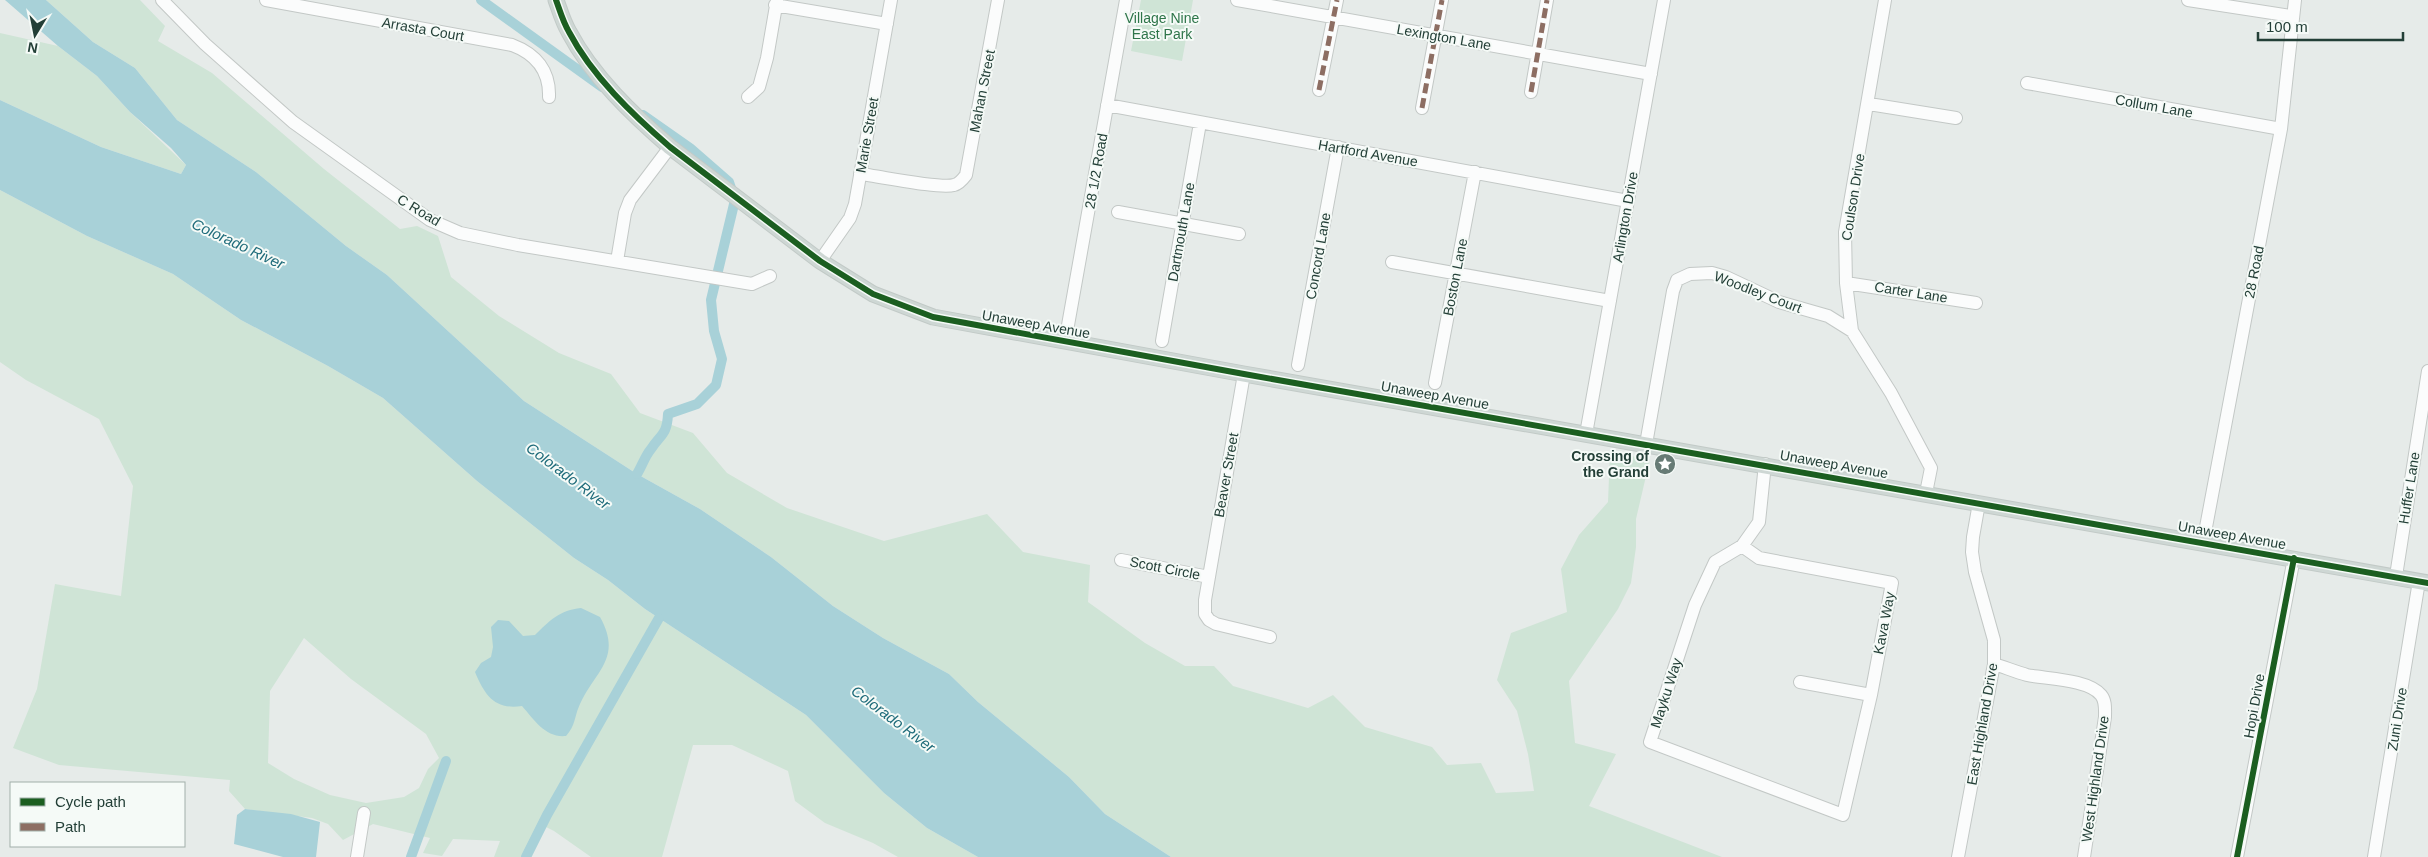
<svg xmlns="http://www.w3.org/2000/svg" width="2428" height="857" font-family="Helvetica,sans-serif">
	<rect width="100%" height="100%" fill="#e6ebe9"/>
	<path fill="#cfe4d6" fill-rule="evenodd" d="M46 0H140L165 26 158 41 212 73 324 169 400 229 417 226 438 236 451 277 499 316 559 353 611 374 640 413 693 433 727 473 787 508 884 541 987 514 1023 552 1090 565 1088 602 1145 643 1185 666H1214L1233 686 1308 708 1333 695 1365 727 1432 747 1447 765 1481 763 1496 793 1534 791 1528 754 1517 711 1497 680 1511 633 1567 612 1561 569 1579 535 1608 502 1610 453 1650 459 1636 519V547L1631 583 1618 609 1569 681 1575 743 1616 754 1589 806 1722 857H1171L1105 814 1069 777 978 702 949 674 883 638 833 606 771 557 700 509 637 474 524 401 387 275 346 246 256 172 177 120 135 68 93 42Z
		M1141 0H1193L1182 61 1131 51Z
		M0 33 58 46 97 76 130 112 186 165 181 174 101 147 0 100Z
		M0 190 87 236 173 274 241 320 328 366 383 398 477 481 574 558 608 580 645 609 806 715 884 793 927 828 978 857H898L873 843 825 823 795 801 788 771 732 745H693L662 857H591L554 831 546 827 524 857H494L500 841 453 839 442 856 423 853 430 838 373 824 343 840 328 824 312 818 245 809 229 791 230 780 59 765 13 748 37 689 55 584 121 596 133 486 99 419 26 380 0 362ZM304 638 351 679 426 734 439 758 428 769 419 788 404 797 366 803 330 795 294 779 268 763 270 691Z"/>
	<path fill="#a8d1d8" d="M5 0H46L93 42 135 68 177 120 256 172 346 246 387 275 524 401 637 474 700 509 771 557 833 606 883 638 949 674 978 702 1069 777 1105 814 1171 857H978L927 828 884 793 806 715 645 609 608 580 574 558 477 481 383 398 328 366 241 320 173 274 87 236 0 190V100L101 147 181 174 186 165 171 148 130 112 97 76 58 46Z
		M581 608 600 617C623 658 595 671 580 704 574 717 576 725 566 736 546 738 535 721 522 706 495 710 485 696 475 672L481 663 491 657 493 647 491 627 498 620 509 621 523 636 535 635C549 621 560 610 581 608Z
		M245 809 291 814 320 822 316 857H283L234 844 237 815Z"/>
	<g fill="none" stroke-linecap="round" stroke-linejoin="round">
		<path stroke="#a8d1d8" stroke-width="10" d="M481 0 602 87
			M637 474C642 466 645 456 651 449 661 434 667 435 668 414L697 404 716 385 722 359 714 331 711 300 735 200 729 182 690 148 643 115
			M411 857 446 761
			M526 857 547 815 659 618"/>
		<g stroke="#c3c8c6" stroke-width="14">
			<path id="minor" d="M162 0 205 44 293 122 430 220 460 233 518 245 752 284 770 276
				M266 0 512 45C536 54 550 71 549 97
				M1237 0 1651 74
				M1885 0 1845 232 1846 283 1852 331 1891 393 1931 468 1926 493
				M2188 0 2291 16
				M775 5 887 24
				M2027 83 2281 129
				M1319 90 1337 0
				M1531 92 1547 0
				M748 97 759 87 767 58 777 0
				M1869 104 1956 118
				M1107 105 1628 201
				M1422 108 1442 0
				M860 174C879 176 939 189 954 185 959 184 963 179 966 175L998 0
				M1118 212 1239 234
				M617 261 625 213 630 200 670 147
				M820 261 850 218 855 204 891 0
				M1392 262 1610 301
				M1846 283 1976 303
				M1162 341 1200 123
				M1065 342 1126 0
				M1298 365 1338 147
				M1244 374 1205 600V614L1209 620 1216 624 1270 637
				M1435 383 1475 172
				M1586 434 1664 0
				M1646 444 1673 291 1677 280 1690 274 1712 273 1726 277 1779 302 1828 316 1852 331
				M2203 543 2281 129 2295 0
				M1742 546 1759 558 1892 583 1871 695 1843 815 1650 742 1695 605 1715 562 1742 546 1759 522 1765 464
				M1121 560 1209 577
				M2396 576 2428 371
				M1994 664C2004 667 2016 672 2027 675 2046 679 2088 679 2101 695 2106 701 2105 709 2105 717L2084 857
				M1800 682 1871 695
				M357 857 364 813
				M1958 857 1994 664V640L1975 572 1972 552 1973 537 1979 503
				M2237 857 2294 558
				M2374 857 2419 581"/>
		</g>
		<g stroke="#c2cac7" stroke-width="17">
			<path id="major" d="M556 0C560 11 563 22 569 32 592 76 633 115 670 147L820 261 873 294 933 317 1244 374 2428 583"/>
		</g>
		<use href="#minor" stroke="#fbfcfc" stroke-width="12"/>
		<use href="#major" stroke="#ced7d4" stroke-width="15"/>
		<path stroke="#8d6e63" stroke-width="5" stroke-dasharray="10 5" stroke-linecap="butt" d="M1319 90 1337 0
			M1531 92 1547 0
			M1422 108 1442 0"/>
		<g stroke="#f5faf7" stroke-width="9">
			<path id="cycleway" d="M556 0C560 11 563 22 569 32 592 76 633 115 670 147L820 261 873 294 933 317 1244 374 2428 583
				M2237 857 2294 558"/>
		</g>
		<use href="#cycleway" stroke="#1b5e20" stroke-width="6"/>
	</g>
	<defs>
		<g id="sight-disc" transform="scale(1.125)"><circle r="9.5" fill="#677b75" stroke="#f5faf7"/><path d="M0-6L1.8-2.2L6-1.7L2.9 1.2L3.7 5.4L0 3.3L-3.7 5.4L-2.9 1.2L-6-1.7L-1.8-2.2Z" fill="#fff"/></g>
	</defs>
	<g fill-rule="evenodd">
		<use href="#sight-disc" x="1665" y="464"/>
	</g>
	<g text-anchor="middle" stroke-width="4" stroke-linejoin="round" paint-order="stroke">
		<g font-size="14" fill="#2e754a" stroke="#f5faf7">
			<text x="1162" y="23">Village Nine<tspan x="1162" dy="16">East Park</tspan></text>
		</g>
		<g font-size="14" fill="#233f37" stroke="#f5faf7">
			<text transform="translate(423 29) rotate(10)" y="5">Arrasta Court</text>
			<text transform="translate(1444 37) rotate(10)" y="5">Lexington Lane</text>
			<text transform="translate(982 91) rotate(-79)" y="5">Mahan Street</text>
			<text transform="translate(2154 106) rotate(10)" y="5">Collum Lane</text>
			<text transform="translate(867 135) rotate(-80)" y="5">Marie Street</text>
			<text transform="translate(1368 153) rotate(10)" y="5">Hartford Avenue</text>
			<text transform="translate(1096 171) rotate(-80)" y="5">28 1/2 Road</text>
			<text transform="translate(1853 197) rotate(-81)" y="5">Coulson Drive</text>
			<text transform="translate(419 210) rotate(31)" y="5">C Road</text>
			<text transform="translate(1625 217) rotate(-80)" y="5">Arlington Drive</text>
			<text transform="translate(1181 232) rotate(-80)" y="5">Dartmouth Lane</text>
			<text transform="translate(1318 256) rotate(-80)" y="5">Concord Lane</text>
			<text transform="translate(2254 272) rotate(-79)" y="5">28 Road</text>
			<text transform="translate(1455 277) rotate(-79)" y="5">Boston Lane</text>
			<text transform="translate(1758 292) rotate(21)" y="5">Woodley Court</text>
			<text transform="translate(1911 292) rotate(9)" y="5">Carter Lane</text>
			<text transform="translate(1036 324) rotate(10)" y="5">Unaweep Avenue</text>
			<text transform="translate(1435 395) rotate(10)" y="5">Unaweep Avenue</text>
			<text transform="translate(1834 464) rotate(10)" y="5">Unaweep Avenue</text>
			<text transform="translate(1226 475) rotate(-80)" y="5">Beaver Street</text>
			<text transform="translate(2409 488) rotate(-81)" y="5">Huffer Lane</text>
			<text transform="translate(2232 535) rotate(10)" y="5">Unaweep Avenue</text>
			<text transform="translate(1165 568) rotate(11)" y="5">Scott Circle</text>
			<text transform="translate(1884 623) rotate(-79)" y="5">Kava Way</text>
			<text transform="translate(1666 693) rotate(-72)" y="5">Mayku Way</text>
			<text transform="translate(2254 706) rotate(-80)" y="5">Hopi Drive</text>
			<text transform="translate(2397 719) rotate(-81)" y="5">Zuni Drive</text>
			<text transform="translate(1982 724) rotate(-80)" y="5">East Highland Drive</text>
			<text transform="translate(2095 779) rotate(-82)" y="5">West Highland Drive</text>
		</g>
		<g font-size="14" font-weight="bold" fill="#233f37" stroke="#f5faf7" text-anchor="end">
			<text x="1649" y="461">Crossing of<tspan x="1649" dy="16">the Grand</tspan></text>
		</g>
		<g font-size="15" font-style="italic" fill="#1e6b7a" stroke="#f5faf7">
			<text transform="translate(238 244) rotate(25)" y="5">Colorado River</text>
			<text transform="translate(568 476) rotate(37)" y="5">Colorado River</text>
			<text transform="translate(893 719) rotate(37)" y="5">Colorado River</text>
		</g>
	</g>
	<rect x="10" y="782" width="175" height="65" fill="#f5faf7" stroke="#a1afaa"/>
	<rect x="20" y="798" width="25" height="8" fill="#1b5e20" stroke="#a1afaa"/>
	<text x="55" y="807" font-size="15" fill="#233f37">Cycle path</text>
	<rect x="20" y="823" width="25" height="8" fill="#8d6e63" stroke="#a1afaa"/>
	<text x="55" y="832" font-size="15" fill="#233f37">Path</text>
	<g transform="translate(35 35) rotate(190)" stroke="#f5faf7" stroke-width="4" paint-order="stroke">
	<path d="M0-4L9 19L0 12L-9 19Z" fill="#233f37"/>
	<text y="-8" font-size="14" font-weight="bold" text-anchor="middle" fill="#233f37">N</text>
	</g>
	<path d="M2258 32v8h145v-8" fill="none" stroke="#233f37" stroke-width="2.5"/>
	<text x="2266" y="32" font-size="15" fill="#233f37" stroke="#f5faf7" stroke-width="4" paint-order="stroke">100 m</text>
</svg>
